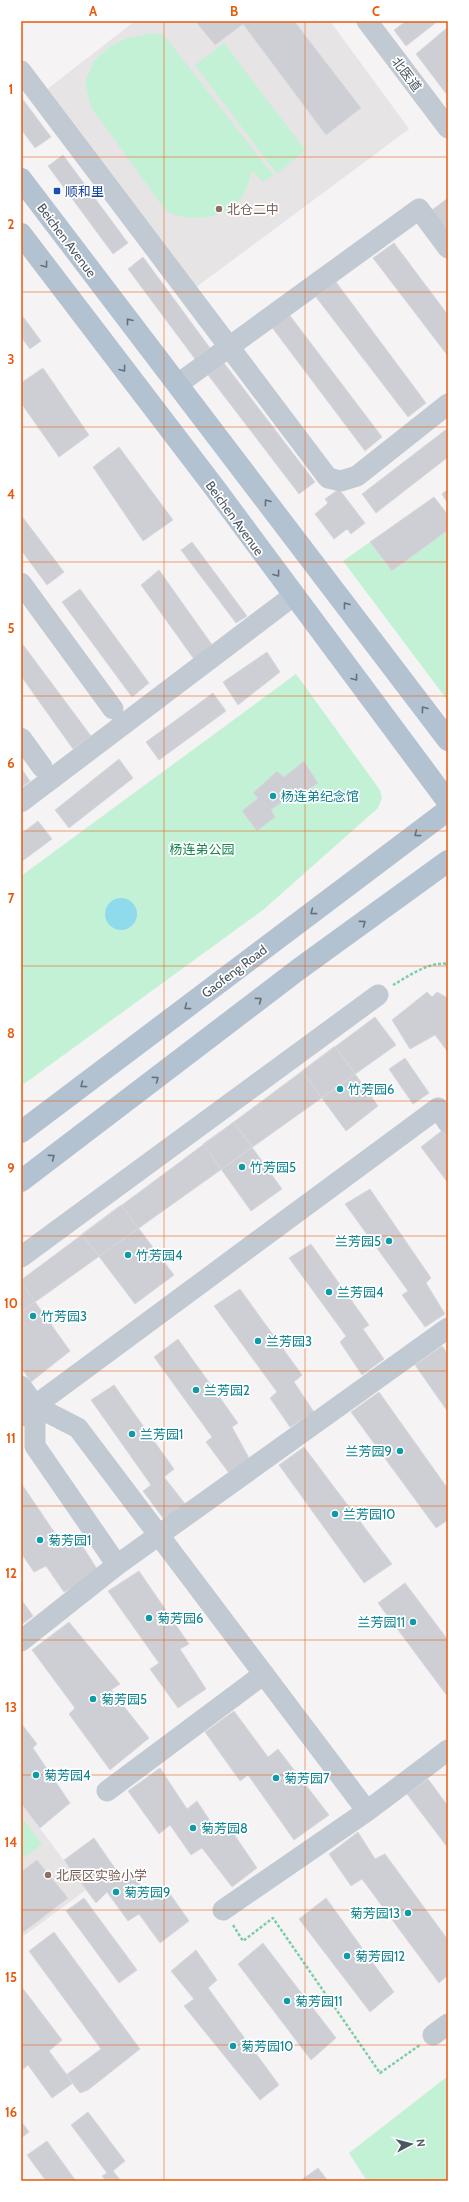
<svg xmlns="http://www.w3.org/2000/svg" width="469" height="2202" font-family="Cabin,'Noto Sans SC',sans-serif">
	<rect width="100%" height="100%" fill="#f5f3f3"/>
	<path fill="#e6e4e5" d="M135 21H330L409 129 195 288 46 90Z
		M21 1803 86 1890 21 1938Z"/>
	<path fill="#c3f1d5" d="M147 34H163L273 175 263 182 252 171C249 178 248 187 244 194 227 219 191 224 166 211L91 107 85 82 94 61 109 47 125 39Z
		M224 43 305 150 277 174 195 65Z
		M448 528V701L343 561 370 542 393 571Z
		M296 674 380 790 382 798 378 808 263 910 21 1086V876Z
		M21 1816 42 1844 21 1860Z
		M448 2076V2181H367L349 2153Z"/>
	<path fill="#90daee" d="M105 914a16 16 0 1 1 32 0a16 16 0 1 1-32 0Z"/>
	<path fill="#cdcfd5" stroke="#d7d9de" d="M197 21H294L361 108 326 135 243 24 215 45 196 22Z
		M406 21H438L406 46 394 30Z
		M448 27V96L416 54Z
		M21 97 51 137 35 148 21 129Z
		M63 155 128 243 113 254 48 166Z
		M448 198V231L432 210Z
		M394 243 448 315V356L373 258Z
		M143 257 210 348 195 359 128 269Z
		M336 282 426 403 408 417 316 297Z
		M288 313 382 437 365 451 271 326Z
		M21 314 41 341 30 349 21 337Z
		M224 363 315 482 299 494 208 375Z
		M43 368 89 435 59 457 21 403V383Z
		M448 428V457L376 513 362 494Z
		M119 447 173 520 143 541 93 467Z
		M339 489 365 523 351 534 347 529 334 539 315 514 328 503 325 499Z
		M448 489V504L442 494Z
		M434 497 448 515V530L392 571 370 542Z
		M21 515 64 572 47 585 21 550Z
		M192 542 247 616 236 623 181 550Z
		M159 570 215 649 196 662 141 585Z
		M80 589 149 683 132 697 62 602Z
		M21 642 91 736 73 749 21 676Z
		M267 652 280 672 238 705 223 682Z
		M213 693 226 711 159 760 146 742Z
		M119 759 133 778 69 828 55 810Z
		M304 761 318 783 297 798 293 794 271 810 275 817 257 831 242 811 258 798 253 793 277 771 284 777Z
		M21 768 30 781 21 788Z
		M38 821 52 839 21 862V834Z
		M427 992 432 997 437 992 448 998V1052L435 1035 410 1049 392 1020Z
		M375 1017 396 1045 21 1312V1280Z
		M335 1046 378 1106 346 1131 302 1071Z
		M405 1058 429 1093 413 1104 389 1069Z
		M234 1122 282 1189 251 1211 203 1144Z
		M444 1129 448 1135V1183L421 1147Z
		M370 1189 431 1278 426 1283 445 1314 425 1327 402 1295 408 1291 345 1204Z
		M121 1205 174 1275 135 1304 82 1234Z
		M311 1244 369 1325 363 1329 384 1359 362 1375 340 1342 346 1336 289 1258Z
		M21 1282 70 1351 31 1382 21 1367Z
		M240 1289 302 1375 294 1382 314 1412 290 1427 270 1398 277 1392 214 1306Z
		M178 1339 238 1423 232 1427 249 1458 229 1473 206 1442 212 1437 154 1357Z
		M442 1346 448 1354V1412L415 1365Z
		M114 1385 174 1469 164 1477 186 1505 166 1522 143 1491 151 1485 91 1400Z
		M379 1392 448 1489V1520L436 1528 351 1412Z
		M304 1447 392 1564 364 1583 279 1465Z
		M21 1483 63 1545 76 1536 99 1572 64 1592 46 1566 34 1572 21 1553Z
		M139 1571 189 1644 180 1649 206 1689 178 1708 150 1669 159 1663 108 1591Z
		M405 1583 448 1640V1697L378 1603Z
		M21 1599 33 1616 21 1625Z
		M69 1622 120 1684 111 1690 149 1738 110 1770 69 1714 75 1708 32 1650Z
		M234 1711 268 1757 278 1749 329 1815 294 1840 248 1775 240 1781 205 1732Z
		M21 1723 37 1744 33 1748 70 1803 40 1828 21 1803Z
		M160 1768 187 1809 197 1801 216 1830 227 1824 257 1868 232 1887 202 1848 191 1855 170 1825 159 1834 128 1791Z
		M428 1779 448 1806V1848L407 1794Z
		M358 1832 375 1859 385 1854 448 1940V1975L439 1983 362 1879 351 1886 329 1854Z
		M94 1838 121 1877 131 1871 151 1901 168 1891 189 1921 160 1943 139 1914 128 1921 107 1892 96 1903 64 1860Z
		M37 1860 68 1898 21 1934V1872Z
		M84 1898 137 1970 119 1983 66 1911Z
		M326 1898 394 1992 370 2012 299 1919Z
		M54 1932 140 2049 88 2090 80 2093 66 2075 101 2049 29 1951Z
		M263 1943 336 2038 311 2060 238 1964Z
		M196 1950 217 1980 208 1988 279 2085 260 2100 184 2006 194 1999 171 1971Z
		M21 1986 62 2040 49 2051 73 2083 52 2098 28 2065 21 2071Z
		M88 2112 125 2161 113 2171 121 2181H106L102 2176 107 2173 71 2125Z
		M21 2121 29 2132 21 2138Z
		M47 2141 76 2181H46L27 2155Z
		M318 2168 328 2181H300Z"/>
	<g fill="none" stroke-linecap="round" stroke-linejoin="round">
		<path stroke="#7ad0a6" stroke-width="2.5" stroke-dasharray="3 2" stroke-linecap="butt" d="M393 985C409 976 429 961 448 964
			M233 1925 243 1941 273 1918 380 2073 420 2045"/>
		<path stroke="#c1cad2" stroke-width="21" d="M367 21 448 128
			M21 71 328 478 341 481 357 476 448 404
			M178 384 419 209 448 248
			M21 583 113 709
			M21 738 42 767
			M21 802 293 596
			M21 1257 378 995
			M21 1386 35 1406V1446L117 1565
			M35 1406 78 1428 367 1811
			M21 1416 438 1108 448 1123
			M21 1641 117 1565 448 1328
			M107 1791 264 1674
			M223 1910 367 1811 448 1750
			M433 2035 448 2024"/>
		<path stroke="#b3c2d1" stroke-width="22" d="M21 179 448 740
			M21 234 214 487 448 802
			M21 1132 448 810
			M21 1181 299 969 448 861"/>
	</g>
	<defs><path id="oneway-chevron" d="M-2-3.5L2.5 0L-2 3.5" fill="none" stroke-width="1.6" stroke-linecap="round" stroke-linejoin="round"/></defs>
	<g stroke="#64717d">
		<use href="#oneway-chevron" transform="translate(45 265) rotate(53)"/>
		<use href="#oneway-chevron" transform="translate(129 321) rotate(-128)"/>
		<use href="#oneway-chevron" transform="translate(123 369) rotate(53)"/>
		<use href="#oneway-chevron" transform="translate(267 502) rotate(-127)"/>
		<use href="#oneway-chevron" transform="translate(277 574) rotate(54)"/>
		<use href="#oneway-chevron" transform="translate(346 605) rotate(-127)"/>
		<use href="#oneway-chevron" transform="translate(355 678) rotate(53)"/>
		<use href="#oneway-chevron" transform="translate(424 709) rotate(-127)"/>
		<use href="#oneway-chevron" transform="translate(417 834) rotate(143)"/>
		<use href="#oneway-chevron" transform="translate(313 912) rotate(143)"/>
		<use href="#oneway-chevron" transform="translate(363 923) rotate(-36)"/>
		<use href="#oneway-chevron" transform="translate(259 1000) rotate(-37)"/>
		<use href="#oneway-chevron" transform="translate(187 1007) rotate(143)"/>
		<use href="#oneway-chevron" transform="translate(156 1079) rotate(-37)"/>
		<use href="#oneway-chevron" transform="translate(83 1085) rotate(143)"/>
		<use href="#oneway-chevron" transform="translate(52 1157) rotate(-37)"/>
	</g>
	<path fill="none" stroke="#e8590c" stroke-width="1" stroke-opacity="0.55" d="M164 21V2181M305 21V2181M21 157H448M21 292H448M21 427H448M21 562H448M21 696H448M21 831H448M21 966H448M21 1101H448M21 1236H448M21 1371H448M21 1506H448M21 1640H448M21 1775H448M21 1910H448M21 2045H448"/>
	<rect fill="#1a4fb4" stroke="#fff" stroke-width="1.5" x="53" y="187" width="8" height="8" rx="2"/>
	<g fill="#8d6e63" stroke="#fff" stroke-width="1.5">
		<circle cx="219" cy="209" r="4"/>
		<circle cx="48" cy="1875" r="4"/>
	</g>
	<g fill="#0f9aa8" stroke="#fff" stroke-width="1.5">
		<circle cx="273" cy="796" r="4"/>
		<circle cx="340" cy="1089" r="4"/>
		<circle cx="242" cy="1167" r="4"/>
		<circle cx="389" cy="1241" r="4"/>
		<circle cx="128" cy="1255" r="4"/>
		<circle cx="329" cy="1292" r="4"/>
		<circle cx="33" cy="1316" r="4"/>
		<circle cx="258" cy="1341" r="4"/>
		<circle cx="196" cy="1390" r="4"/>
		<circle cx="132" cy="1434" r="4"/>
		<circle cx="400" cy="1451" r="4"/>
		<circle cx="335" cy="1514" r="4"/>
		<circle cx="40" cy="1540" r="4"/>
		<circle cx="149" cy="1618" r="4"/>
		<circle cx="413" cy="1622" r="4"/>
		<circle cx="93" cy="1699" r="4"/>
		<circle cx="36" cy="1775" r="4"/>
		<circle cx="276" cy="1778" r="4"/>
		<circle cx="193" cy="1828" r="4"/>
		<circle cx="116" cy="1892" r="4"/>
		<circle cx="408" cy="1913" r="4"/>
		<circle cx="347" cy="1956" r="4"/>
		<circle cx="287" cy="2001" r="4"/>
		<circle cx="233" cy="2046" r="4"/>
	</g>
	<g text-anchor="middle" stroke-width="3.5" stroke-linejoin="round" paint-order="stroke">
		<g font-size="13" fill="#4a5661" stroke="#fff">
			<text transform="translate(407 74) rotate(53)" y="5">北医道</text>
			<text transform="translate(67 240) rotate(53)" y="5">Beichen Avenue</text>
			<text transform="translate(235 518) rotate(54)" y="5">Beichen Avenue</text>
			<text transform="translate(234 971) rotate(-37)" y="5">Gaofeng Road</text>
		</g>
		<g font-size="13" fill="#164399" stroke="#fff" text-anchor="start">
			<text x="65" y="196">顺和里</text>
		</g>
		<g font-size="13" fill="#785e54" stroke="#fff" text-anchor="start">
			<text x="227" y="214">北仓二中</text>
			<text x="56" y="1880">北辰区实验小学</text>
		</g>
		<g font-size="13" fill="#0d838f" stroke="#fff" text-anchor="start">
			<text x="281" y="801">杨连弟纪念馆</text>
			<text x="348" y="1094">竹芳园6</text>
			<text x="250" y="1172">竹芳园5</text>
			<text x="381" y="1246" text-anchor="end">兰芳园5</text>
			<text x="136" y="1260">竹芳园4</text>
			<text x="337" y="1297">兰芳园4</text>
			<text x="41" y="1321">竹芳园3</text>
			<text x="266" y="1346">兰芳园3</text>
			<text x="204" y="1395">兰芳园2</text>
			<text x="140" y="1439">兰芳园1</text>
			<text x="392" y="1456" text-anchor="end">兰芳园9</text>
			<text x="343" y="1519">兰芳园10</text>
			<text x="48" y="1545">菊芳园1</text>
			<text x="157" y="1623">菊芳园6</text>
			<text x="405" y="1627" text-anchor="end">兰芳园11</text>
			<text x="101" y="1704">菊芳园5</text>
			<text x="44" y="1780">菊芳园4</text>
			<text x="284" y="1783">菊芳园7</text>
			<text x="201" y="1833">菊芳园8</text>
			<text x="124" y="1897">菊芳园9</text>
			<text x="400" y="1918" text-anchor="end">菊芳园13</text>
			<text x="355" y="1961">菊芳园12</text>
			<text x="295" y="2006">菊芳园11</text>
			<text x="241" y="2051">菊芳园10</text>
		</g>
		<g font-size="13" fill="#17864f" stroke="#fff">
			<text x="202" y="854">杨连弟公园</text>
		</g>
	</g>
	<rect width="469" height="2202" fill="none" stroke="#ffffff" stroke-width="44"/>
	<g transform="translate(411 2144) rotate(83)" stroke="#ffffff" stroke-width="3" paint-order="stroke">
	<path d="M0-3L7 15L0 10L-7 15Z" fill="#4a5661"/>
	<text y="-6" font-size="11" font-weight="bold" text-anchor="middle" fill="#4a5661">N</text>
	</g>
	<rect x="22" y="22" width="425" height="2158" fill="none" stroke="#e8590c" stroke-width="1.5"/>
	<g font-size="13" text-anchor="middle" font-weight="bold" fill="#e8590c">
		<text x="93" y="16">A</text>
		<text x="234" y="16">B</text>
		<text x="376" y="16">C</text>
		<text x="11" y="94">1</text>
		<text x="11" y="229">2</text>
		<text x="11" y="364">3</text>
		<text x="11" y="499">4</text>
		<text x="11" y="633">5</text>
		<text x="11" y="768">6</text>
		<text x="11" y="903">7</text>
		<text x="11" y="1038">8</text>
		<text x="11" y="1173">9</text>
		<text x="11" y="1308">10</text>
		<text x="11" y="1443">11</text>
		<text x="11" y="1578">12</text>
		<text x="11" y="1712">13</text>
		<text x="11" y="1847">14</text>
		<text x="11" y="1982">15</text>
		<text x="11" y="2117">16</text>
	</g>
</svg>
